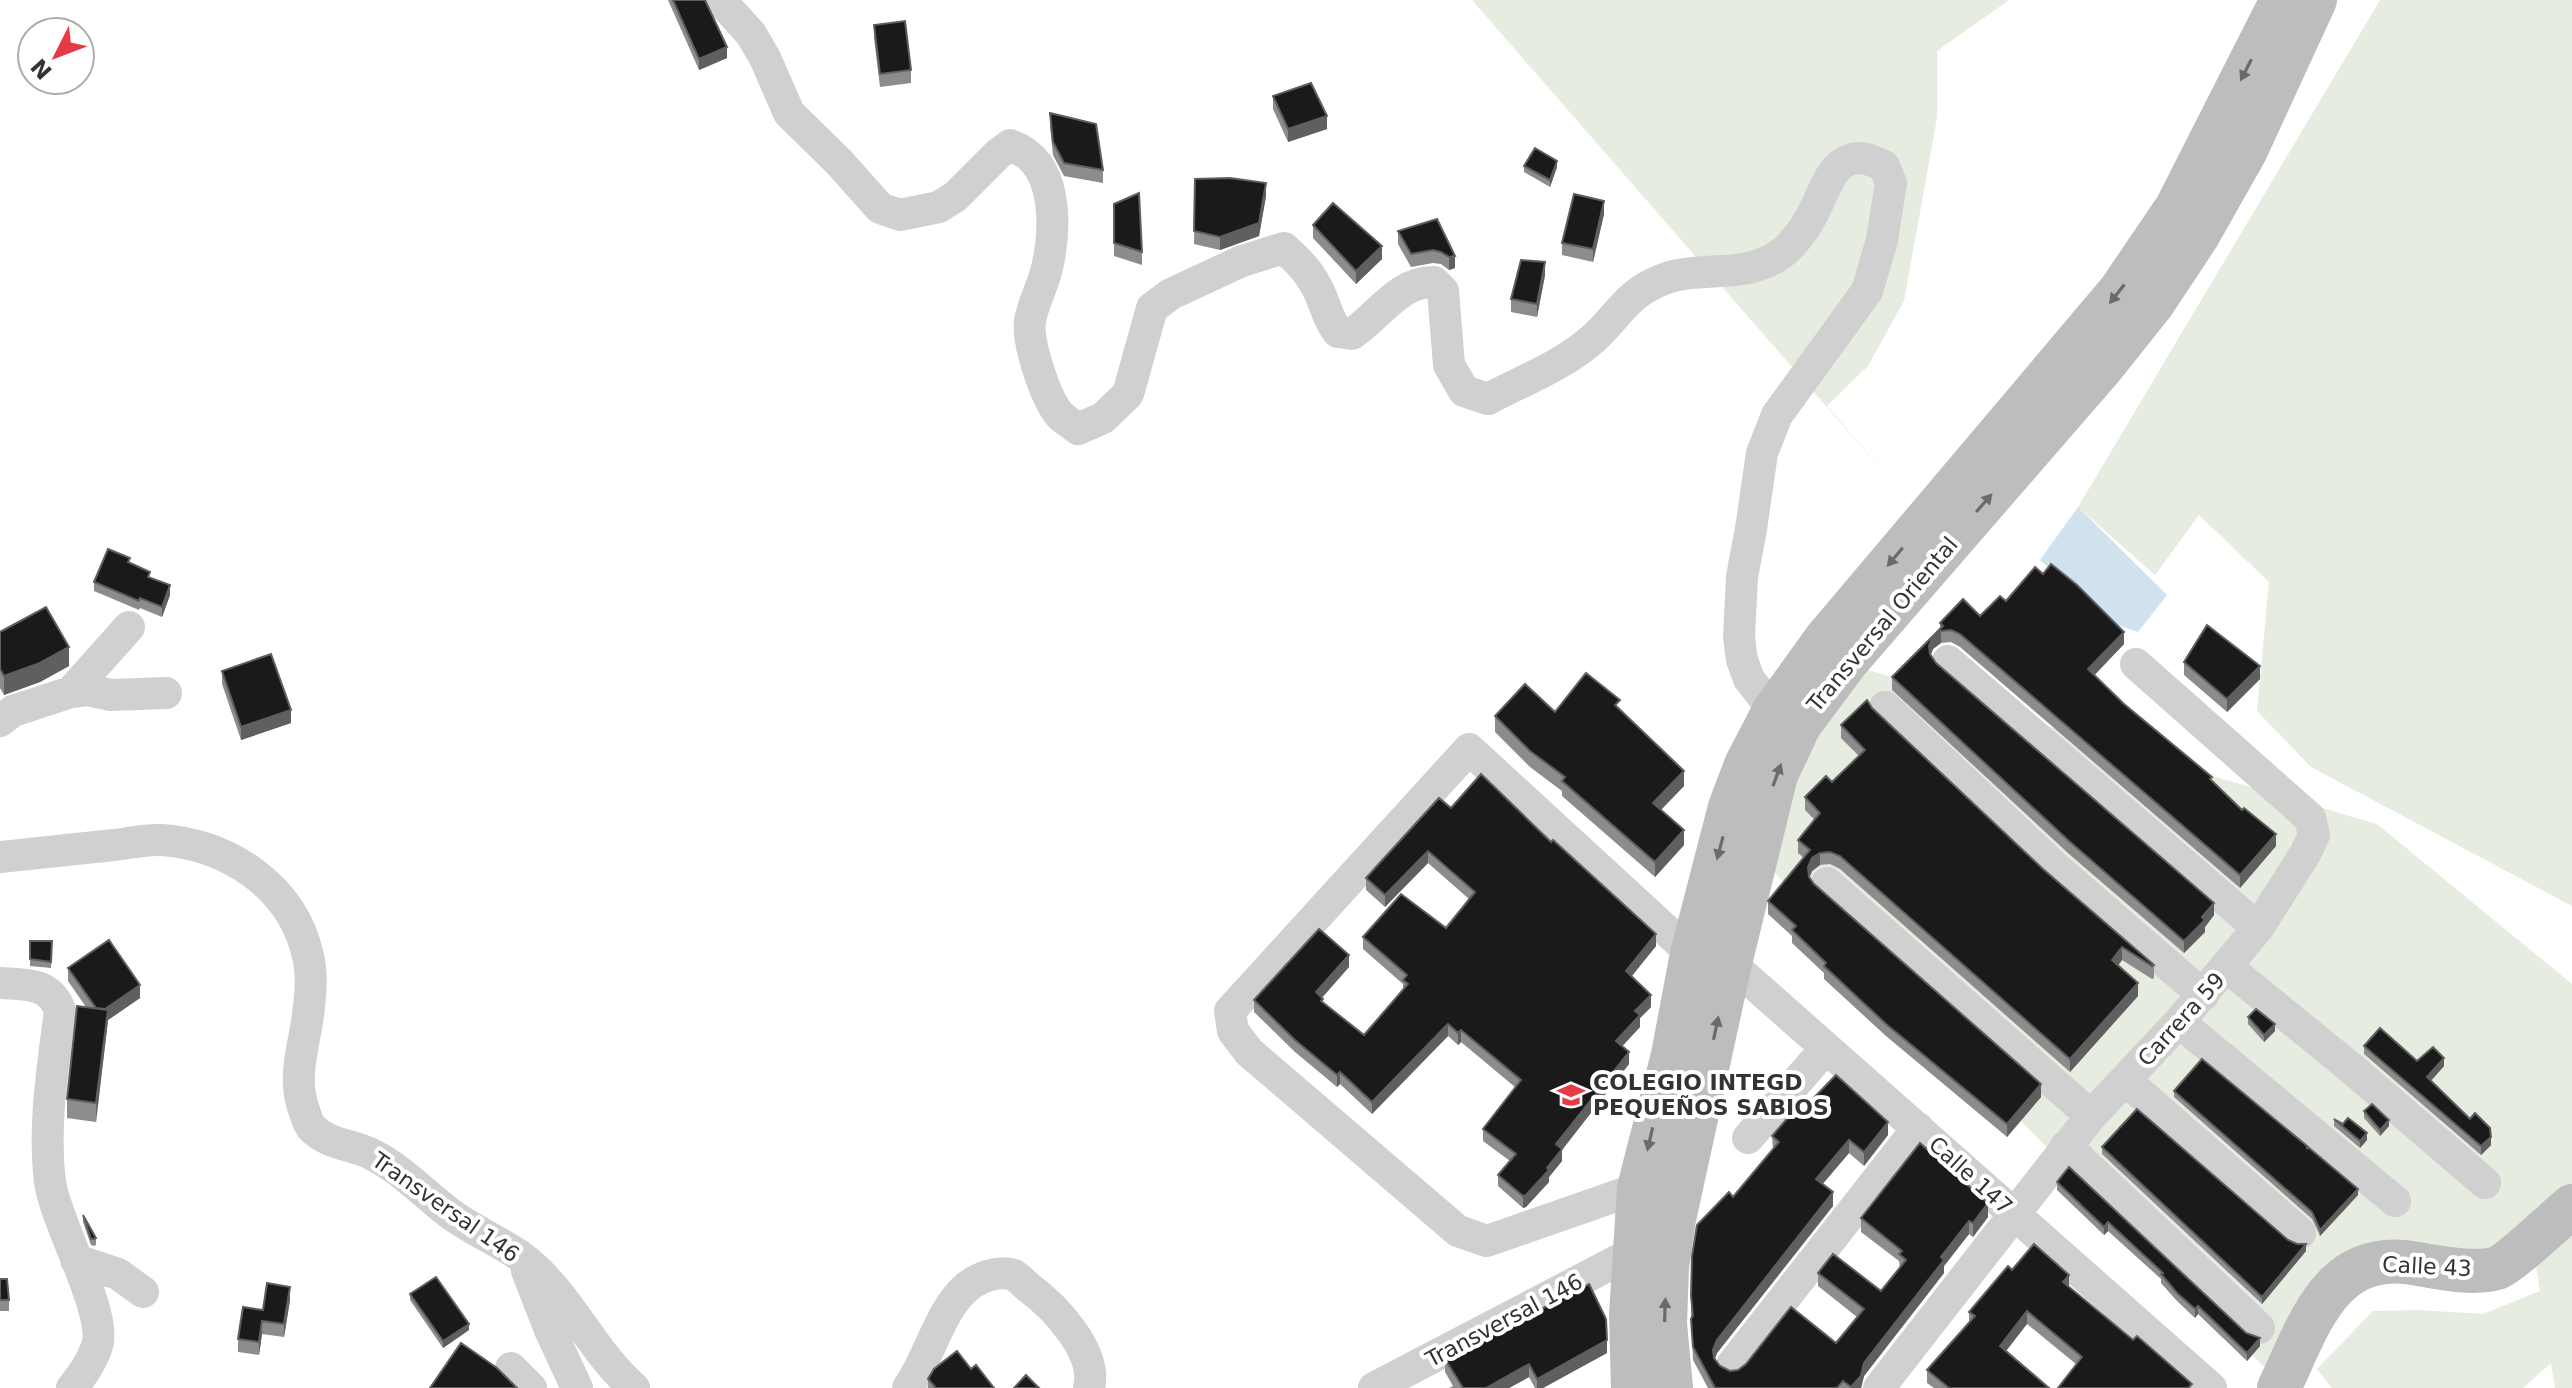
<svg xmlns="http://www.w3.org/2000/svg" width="2572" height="1388" font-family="'DejaVu Sans',sans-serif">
	<rect width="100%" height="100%" fill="#fff"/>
	<path fill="#e6ecdf" d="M1472 0H2009L1937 51V118L1904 301 1868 366 1827 406 1914 507Z
		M2380 0H2572V906L2311 767 2257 711 2269 582 2199 515 2155 575 2078 507Z
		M1849 664 2127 751 2377 824 2572 984V1388H2555L2551 1363 2523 1388H2332L2317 1369 2373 1311 2418 1310 2483 1314 2540 1291 2533 1245 2373 1272 2283 1386 1760 858Z"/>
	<path fill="#cfe2ee" d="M2078 507 2167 595 2138 632 2114 624 2040 560Z"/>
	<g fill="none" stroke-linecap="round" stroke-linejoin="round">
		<path stroke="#d0d0d0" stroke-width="32" d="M720 0 751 34 765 58 789 113 839 162 880 208 900 215 939 207 956 196 998 154 1010 145C1059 161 1056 228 1047 268 1043 286 1033 303 1030 321 1027 342 1045 397 1059 414 1063 419 1072 424 1078 429L1103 418 1128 394 1152 308 1171 294 1242 261 1284 248C1296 259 1307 269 1315 284 1325 300 1326 317 1338 332L1352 334C1379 316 1399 281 1434 282L1443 291 1449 365 1464 391 1488 399C1524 380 1564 365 1594 338 1620 314 1627 293 1664 279 1703 265 1747 280 1782 253 1793 245 1806 227 1812 215 1822 198 1829 167 1849 160 1861 155 1873 161 1884 166L1891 183 1882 240 1867 291 1777 415 1762 453 1751 529 1742 577 1739 637 1742 660 1749 679 1774 711
			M1948 661 2258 928
			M71 692 129 627
			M1885 707 2056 868 2203 995
			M0 721 13 711 71 692 88 690 111 695 166 693
			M0 857C38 853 76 849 114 845 130 843 147 839 162 840 229 845 293 887 308 956 313 977 310 1001 307 1022 302 1053 293 1080 304 1110 306 1116 308 1123 311 1127 328 1145 352 1144 371 1154 400 1168 422 1192 448 1212 470 1229 497 1240 520 1256 568 1291 590 1350 634 1388
			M1827 883 2091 1116
			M1730 963 2211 1388
			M2227 967 2351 1068 2485 1183
			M0 983C26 984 50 983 60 1010 53 1067 43 1125 50 1182 56 1224 108 1314 97 1346 92 1361 82 1376 72 1388
			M2179 1022 2395 1201
			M2125 1080 2300 1233
			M1748 1138 1826 1048
			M2066 1146 2259 1328
			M1639 1188 1487 1241 1458 1231 1249 1052 1233 1031 1230 1011 1469 749 1692 954
			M76 1260 118 1274 143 1292
			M527 1271 550 1330 577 1388
			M1732 1365 1918 1128
			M511 1368 531 1388
			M908 1388C929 1359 940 1309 967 1287 979 1277 999 1270 1014 1275 1018 1277 1024 1284 1028 1287 1055 1307 1098 1352 1089 1388
			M1374 1388 1634 1252
			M1879 1388 2091 1116 2179 1022 2258 928 2305 854 2314 835 2310 818 2136 664"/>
		<path stroke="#bdbdbd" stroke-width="44" d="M1633 1388 1631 1315 1639 1188 1673 1055 1692 954 1730 807 1746 765 1774 711 1825 640 2120 291 2177 207 2282 0
			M1671 1388 1665 1324 1667 1267 1674 1219 1730 963 1776 775 1800 724 1847 661 2102 367 2153 303 2198 235 2245 152 2315 0
			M2279 1388C2310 1324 2330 1247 2418 1264 2440 1268 2476 1275 2497 1268 2509 1264 2559 1217 2572 1206"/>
	</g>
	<path fill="#8c8c8c" d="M668 0H705L727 58 699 70Z
		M874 25 911 70V83L880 87 874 38Z
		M1273 96 1327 129 1288 142 1273 109Z
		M1050 113 1103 170V183L1064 176 1053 155 1050 126Z
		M1524 166 1557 167 1550 187 1524 172Z
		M1195 179 1266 196 1259 236 1220 250 1194 244Z
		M1114 204 1142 252V265L1114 256Z
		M1604 214 1593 262 1562 255V243Z
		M1437 219 1455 268 1449 270 1441 264 1433 263 1411 267 1398 244V231Z
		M1313 225 1382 259 1356 284 1313 238Z
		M1545 275 1537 317 1511 312V299Z
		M130 563 150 578 170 595 162 617 140 608 139 610 94 591V582Z
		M2006 601 2124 644 2094 675 2124 704 2212 782 2276 846 2240 888 1960 647 1951 642 1941 643 1933 649 1931 655 1936 663 2214 915 2205 927V932L2184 953 2069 854 1892 690V677L1940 628V623L1980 616Z
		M0 632 69 666 40 682 4 695 0 688Z
		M2184 662 2260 679 2227 712 2184 675Z
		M222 671 291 723 241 740 222 684Z
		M1872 708 2043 869 2154 965V978L2152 979 2122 960 2118 966 2138 996 2070 1072 1840 869 1830 864 1820 865 1812 871 1810 877 1814 884 2041 1097 2007 1137 1886 1036 1824 979V973L1792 943V936L1768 914V901L1804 858 1798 853V840L1815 820 1805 810V797L1832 782 1859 756 1841 738V725Z
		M1620 709 1684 786 1661 810 1684 845 1655 877 1562 796V791L1530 767 1495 732V716Z
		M1451 808 1656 946 1632 976 1651 1007 1640 1018V1027L1622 1046 1629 1064 1562 1150V1161L1549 1177V1182L1526 1207 1523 1208 1498 1186V1175L1510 1161 1483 1141V1129L1515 1087 1461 1042 1458 1045 1448 1036 1372 1114 1340 1084 1337 1087 1295 1052 1254 1012V1000L1349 967 1322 998 1323 1003 1364 1035 1403 989V984L1363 949V937L1446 928 1469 899 1428 863 1385 907 1366 890V878Z
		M30 941H52L51 968 30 966Z
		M68 968 140 998 108 1020 96 1122 67 1118V1099L86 1007 68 981Z
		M2248 1017 2275 1031 2264 1042 2248 1024Z
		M2364 1046 2417 1061 2444 1066 2431 1081 2491 1145 2481 1155 2364 1054Z
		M2174 1091 2307 1149 2358 1195 2320 1236 2312 1219 2174 1097Z
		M1802 1110 1888 1135 1864 1166 1849 1153 1822 1184 1833 1206 1717 1353 1715 1359 1720 1366 1730 1371 1738 1370 1836 1343 1857 1317 1818 1286V1273L1881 1291 1900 1268 1899 1261 1861 1232V1218L1988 1217 1973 1237 1969 1234 1944 1266V1273L1864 1376 1861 1388H1708L1693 1360 1691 1310 1692 1256 1773 1149 1772 1136Z
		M2364 1111 2389 1126 2380 1136 2364 1118Z
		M2334 1119 2367 1140 2360 1148 2334 1126Z
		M2102 1147 2288 1240 2306 1251 2262 1304 2102 1154Z
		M2057 1182 2260 1346 2247 1361 2198 1314 2195 1318 2177 1301 2161 1283V1279L2108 1231 2104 1235 2057 1190Z
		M83 1215 96 1238V1245L94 1246 91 1245 83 1222Z
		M2012 1270 2069 1287 2192 1388 2076 1364 2027 1324 2005 1351 2049 1388H1934L1927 1383V1370L1969 1323V1312Z
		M0 1279 9 1300V1311H0Z
		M410 1294 469 1330 443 1348 410 1300Z
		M290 1300 284 1337 262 1334 259 1355 238 1352V1339L263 1310Z
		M1607 1353 1543 1388H1535L1529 1377 1509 1388H1449L1453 1386 1445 1372V1359Z
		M971 1369 994 1388H928V1379Z"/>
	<path fill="#5f5f5f" d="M727 47V58L699 70V59Z
		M1327 116V129L1288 142V129Z
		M1557 161V167L1550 187V180Z
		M1266 183V196L1259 236 1220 250V237Z
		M1604 201V214L1593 262V249Z
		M1382 246V259L1356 284V271Z
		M1455 256V268L1449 270V257Z
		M1545 262V275L1537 317V304Z
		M170 585V595L162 617V607Z
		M1941 631V643L1933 649 1929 658V646L1933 637Z
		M2124 632V644L2088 682V669Z
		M69 647V666L40 682 4 695V676Z
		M2260 666V679L2227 712V699Z
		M291 710V723L241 740V727Z
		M1684 771V786L1653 818V803Z
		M1684 830V845L1655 877V862Z
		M2276 834V846L2240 888V875Z
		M1428 851V863L1385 907V895Z
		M1820 853V865L1812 871 1808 880V867L1812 858Z
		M2214 903V915L2205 927V932L2184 953V941Z
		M1656 934V946L1626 983V971Z
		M2122 947V960L2112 973V960Z
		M1349 955V967L1316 1004V992Z
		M2138 983V996L2070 1072V1059Z
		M140 985V998L108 1020 96 1122 99 1013Z
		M1651 995V1007L1640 1018V1027L1616 1053V1041L1635 1011Z
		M1448 1024V1036L1372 1114V1102Z
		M2275 1024V1031L2264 1042V1035Z
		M1461 1030V1042L1458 1045V1033Z
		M1629 1052V1064L1562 1150V1161L1549 1177V1182L1526 1207 1523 1208V1196L1547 1168 1556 1144Z
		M2444 1058V1066L2427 1085V1077Z
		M1340 1072V1084L1337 1087V1075Z
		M2041 1084V1097L2007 1137V1124Z
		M2389 1120V1126L2380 1136V1130Z
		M1888 1122V1135L1864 1166V1152Z
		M2367 1133V1140L2360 1148V1141Z
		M2491 1137V1145L2481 1155V1146Z
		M1849 1140V1153L1816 1192V1179Z
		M2358 1189V1195L2320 1236V1230Z
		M1833 1192V1206L1717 1353 1713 1363V1350L1717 1340Z
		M1988 1203V1217L1973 1237V1223Z
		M1969 1221V1234L1944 1266V1273L1864 1376 1861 1388H1851L1864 1363Z
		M2108 1222V1231L2104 1235V1227Z
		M2306 1244V1251L2262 1304V1297Z
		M2069 1275V1288L2063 1282Z
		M290 1287V1300L284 1337V1324Z
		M2198 1306V1314L2195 1318V1309Z
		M2027 1311V1324L2000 1359V1346Z
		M262 1321V1334L259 1355V1342Z
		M469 1324V1330L443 1348V1341Z
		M2260 1338V1346L2247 1361V1353Z
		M1607 1340V1353L1543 1388H1537V1379Z
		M1529 1364V1377L1509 1388H1486Z"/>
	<path fill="#1a1a1a" stroke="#5f5f5f" stroke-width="2" d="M673 0H705L727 47 699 59Z
		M905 21 911 70 880 74 874 25Z
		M1311 83 1327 116 1288 129 1273 96Z
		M1050 113 1096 124 1103 170 1064 163 1053 142Z
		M1535 148 1557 161 1550 180 1524 166Z
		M1230 178 1266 183 1259 223 1220 237 1194 231 1195 179Z
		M1139 193 1142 252 1114 243V204Z
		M1574 194 1604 201 1593 249 1562 243Z
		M1333 203 1382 246 1356 271 1313 225Z
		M1437 219 1455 256 1449 257 1441 252 1433 250 1411 254 1398 231Z
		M1521 260 1545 262 1537 304 1511 299Z
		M108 549 130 558 128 562 150 572 148 577 170 585 162 607 140 598 139 601 94 582Z
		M2051 564 2077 585 2124 632 2088 669 2124 704 2212 777 2210 779 2242 810 2244 808 2276 834 2240 875 1960 634 1951 630 1941 631 1933 637 1929 646 1930 654 1936 663 2214 903 2202 917 2205 920 2184 941 2069 841 1892 677 1943 626 1940 623 1963 599 1980 616 2000 596 2006 601 2035 567 2043 574Z
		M46 607 69 647 40 663 4 676 0 669V632Z
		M2207 625 2260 666 2227 699 2184 662Z
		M271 654 291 710 241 727 222 671Z
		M1586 673 1620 700 1615 705 1684 771 1653 803 1684 830 1655 862 1562 781 1565 777 1530 751 1495 716 1525 684 1555 712Z
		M1867 700 1872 708 2043 869 2154 965 2152 966 2122 947 2112 960 2138 983 2070 1059 1840 856 1830 852 1820 853 1812 858 1808 867 1809 877 1814 884 2041 1084 2007 1124 1886 1024 1824 966 1826 963 1792 930 1796 926 1768 901 1810 850 1798 840 1820 813 1805 797 1826 776 1832 782 1865 750 1841 725Z
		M1481 774 1551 842 1553 840 1656 934 1626 971 1651 995 1635 1011 1640 1015 1616 1041 1629 1052 1556 1144 1562 1149 1547 1168 1549 1170 1526 1195 1523 1196 1498 1175 1516 1154 1483 1129 1521 1080 1461 1030 1458 1033 1448 1024 1372 1102 1340 1072 1337 1075 1295 1040 1254 1000 1319 929 1349 955 1316 992 1323 999 1321 1001 1364 1035 1408 984 1403 980 1407 975 1363 937 1401 894 1446 928 1475 892 1428 851 1385 895 1366 878 1439 798 1451 808Z
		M109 940 140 985 105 1009 96 1008 68 968Z
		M30 941H52L51 962 30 959Z
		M77 1006 108 1010 96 1103 67 1099Z
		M2256 1009 2275 1024 2264 1035 2248 1017Z
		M2380 1028 2417 1061 2433 1047 2444 1058 2427 1077 2470 1119 2475 1113 2490 1128 2491 1137 2481 1146 2364 1046Z
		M2202 1059 2307 1146V1149L2308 1147 2358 1189 2320 1230 2312 1212 2174 1091Z
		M1836 1075 1888 1122 1864 1152 1849 1140 1816 1179 1833 1192 1717 1340 1713 1350 1714 1358 1720 1366 1730 1371 1738 1370 1746 1364 1791 1307 1836 1343 1864 1309 1818 1273 1833 1254 1881 1291 1906 1260 1899 1254 1902 1251 1861 1218 1920 1143 1988 1203 1973 1223 1969 1221 1941 1257 1944 1260 1864 1363 1861 1376 1851 1387 1843 1381 1837 1388H1715L1693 1347 1691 1319 1693 1315 1691 1296 1692 1256 1697 1225 1729 1192 1733 1197 1779 1142 1772 1136 1798 1106 1802 1110Z
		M2372 1104 2389 1120 2380 1130 2364 1111Z
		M2137 1109 2288 1240 2297 1244H2306L2262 1297 2102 1147Z
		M2348 1118 2367 1133 2360 1141 2334 1119 2343 1124Z
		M2069 1167 2246 1333 2260 1338 2247 1353 2198 1306 2195 1309 2177 1293 2161 1274 2163 1273 2108 1222 2104 1227 2057 1182Z
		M83 1215 96 1238 94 1239H91Z
		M2034 1244 2069 1275 2063 1282 2133 1340 2137 1336 2192 1384 2188 1388H2058L2082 1357 2027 1311 2000 1346 2049 1388H1949L1927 1370 1975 1316 1969 1312 2008 1266 2012 1270Z
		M436 1277 469 1324 443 1341 410 1294Z
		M0 1279H7L9 1300H0Z
		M267 1283 290 1287 284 1324 262 1321 259 1342 238 1339 243 1307 263 1310Z
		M1589 1284 1606 1319 1607 1340 1537 1379 1529 1364 1486 1388H1463L1445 1359Z
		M461 1343 497 1368 517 1388H430Z
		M957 1351 971 1369 976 1365 994 1388H936L928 1379 934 1369Z
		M1026 1375 1039 1388H1014Z"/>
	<defs><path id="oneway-solid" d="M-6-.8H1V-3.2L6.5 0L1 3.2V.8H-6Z" transform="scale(2)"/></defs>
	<g fill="#6a6a6a">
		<use href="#oneway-solid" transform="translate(2246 70) rotate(117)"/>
		<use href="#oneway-solid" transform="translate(2117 294) rotate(128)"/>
		<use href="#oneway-solid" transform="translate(1984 503) rotate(-49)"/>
		<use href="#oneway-solid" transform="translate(1895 557) rotate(130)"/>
		<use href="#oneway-solid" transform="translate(1777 775) rotate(-70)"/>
		<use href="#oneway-solid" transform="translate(1720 848) rotate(105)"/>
		<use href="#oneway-solid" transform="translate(1716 1028) rotate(-78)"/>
		<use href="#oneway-solid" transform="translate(1650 1139) rotate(103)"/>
		<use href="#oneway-solid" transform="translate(1665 1310) rotate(-88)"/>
	</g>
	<defs>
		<g id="school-bare" transform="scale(2.16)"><path d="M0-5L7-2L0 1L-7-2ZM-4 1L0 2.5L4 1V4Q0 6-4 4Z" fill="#e63946" stroke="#fff" stroke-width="2.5" paint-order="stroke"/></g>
	</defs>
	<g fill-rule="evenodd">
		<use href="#school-bare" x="1571" y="1095"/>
	</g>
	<g text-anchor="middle" stroke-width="8" stroke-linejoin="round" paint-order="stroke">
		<g font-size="22" fill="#333" stroke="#fff">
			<text transform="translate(1882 624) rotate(-50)" y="8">Transversal Oriental</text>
			<text transform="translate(2181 1019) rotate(-48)" y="8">Carrera 59</text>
			<text transform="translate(1971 1175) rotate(42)" y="8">Calle 147</text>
			<text transform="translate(446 1207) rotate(35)" y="8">Transversal 146</text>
			<text transform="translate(2427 1266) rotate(3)" y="8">Calle 43</text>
			<text transform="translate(1504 1320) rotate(-28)" y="8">Transversal 146</text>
		</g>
		<g font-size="22" font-weight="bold" fill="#333" stroke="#fff" text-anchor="start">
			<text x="1593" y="1090">COLEGIO INTEGD<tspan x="1593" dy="25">PEQUEÑOS SABIOS</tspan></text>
		</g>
	</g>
	<g transform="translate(56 56) rotate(228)"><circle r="38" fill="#ffffff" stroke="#adadad" stroke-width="2"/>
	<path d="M0-6L14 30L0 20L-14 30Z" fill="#e63946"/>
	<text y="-12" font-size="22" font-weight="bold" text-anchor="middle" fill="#333333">N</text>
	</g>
</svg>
